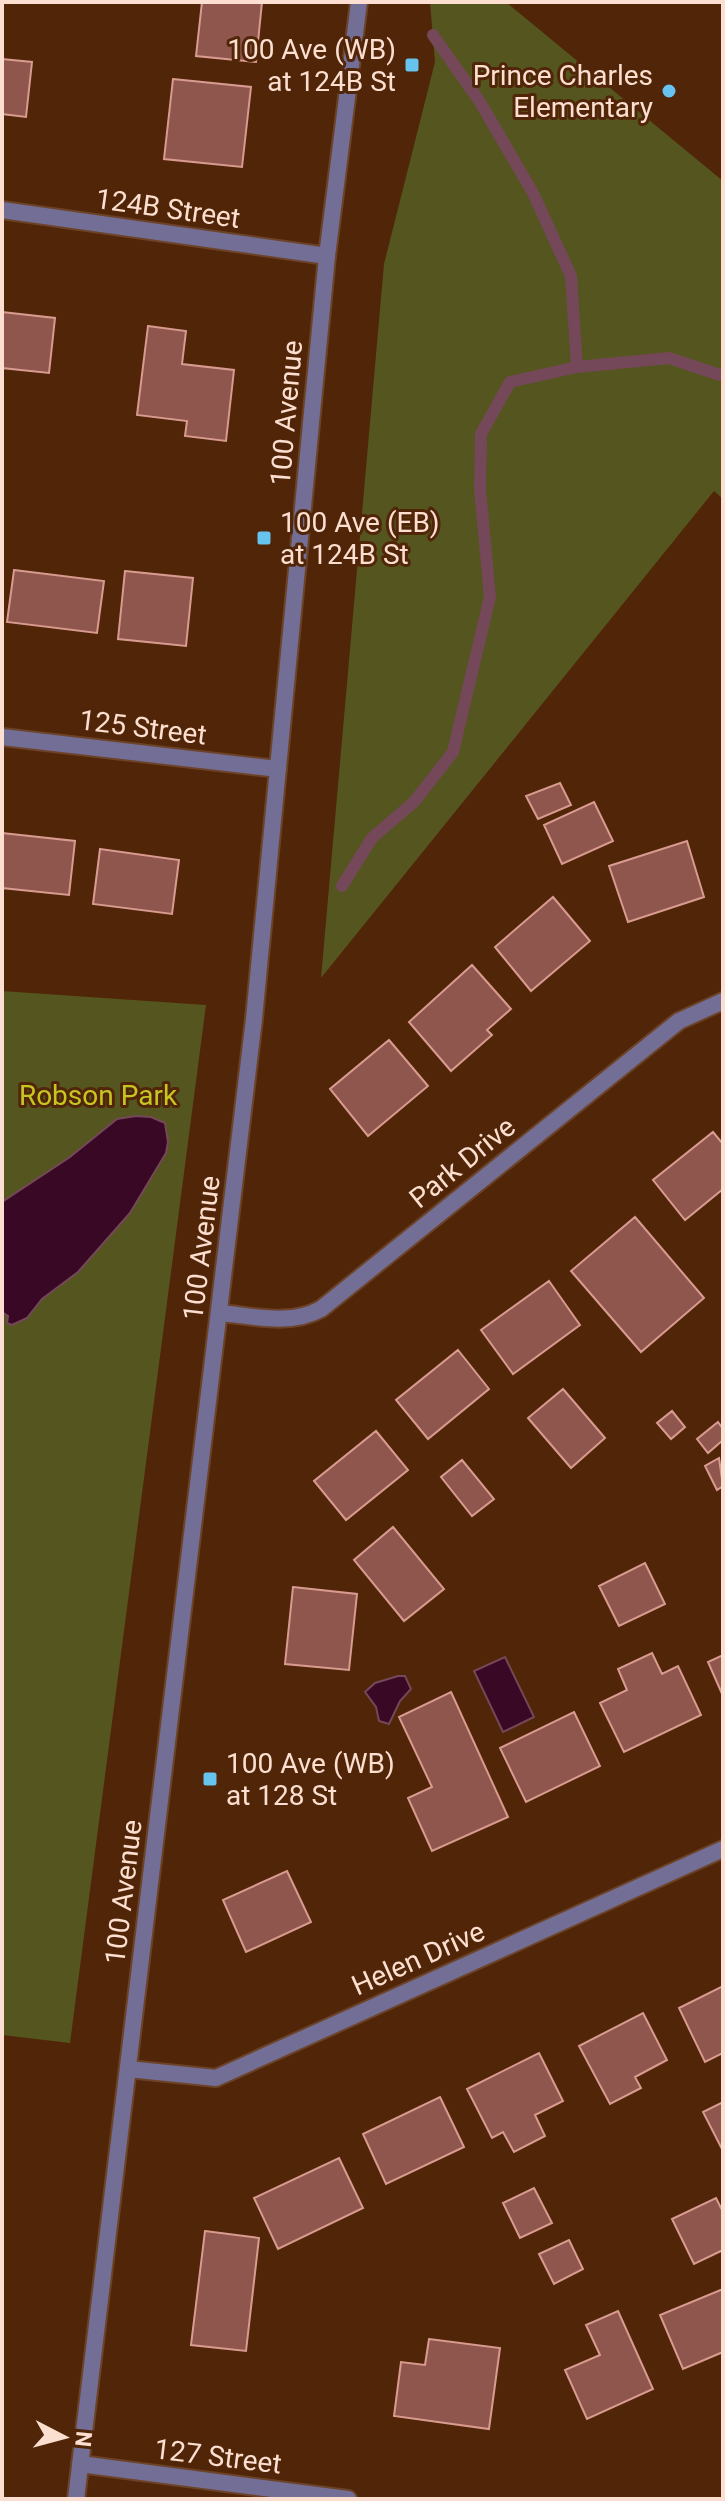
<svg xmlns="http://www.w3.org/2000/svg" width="725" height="2501" font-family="Roboto,sans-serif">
	<rect width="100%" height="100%" fill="#512508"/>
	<path fill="#55551f" d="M430 2H506L723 181V499L714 491 321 978 384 264 435 62Z
		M2 991 206 1005 70 2043 2 2035Z"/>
	<path fill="#390824" stroke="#744858" stroke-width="2" d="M136 1116 151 1117 165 1123 168 1142 166 1153 130 1213 78 1272 42 1299 27 1318 12 1325 7 1323 8 1316 2 1312V1202L70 1157 117 1119Z
		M505 1657 534 1717 503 1732 474 1671Z
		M398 1676H405L411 1689 400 1701 389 1724 379 1721 376 1707 365 1692 375 1683Z"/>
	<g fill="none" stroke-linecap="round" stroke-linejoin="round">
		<path stroke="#744858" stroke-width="12" d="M433 35 480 102 533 193 571 276 577 367
			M342 886 372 838 414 802 453 752 490 597 480 489 481 434 510 382 577 367 669 358 723 376"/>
	</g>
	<path fill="#8e564d" stroke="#d99b90" stroke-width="2" d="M202 2H262L256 62 196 56Z
		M2 59 32 62 26 117 2 114Z
		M173 79 251 87 242 167 164 159Z
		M2 312 55 318 49 373 2 368Z
		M148 326 186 331 182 364 234 370 226 441 185 436 187 421 137 415Z
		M14 570 104 581 97 633 7 622Z
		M125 571 193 578 186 646 118 639Z
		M560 783 571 805 538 819 526 796Z
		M594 802 613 841 562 864 544 825Z
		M2 833 75 841 69 895 2 888Z
		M687 841 704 897 628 922 609 866Z
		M100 849 179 860 172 914 93 904Z
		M553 897 590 941 531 991 495 947Z
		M472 965 511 1009 487 1030 492 1035 451 1071 409 1022Z
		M389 1040 428 1086 368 1136 330 1089Z
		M713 1132 723 1144V1189L685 1220 653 1180Z
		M635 1217 704 1298 641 1352 571 1271Z
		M549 1281 580 1325 513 1374 481 1330Z
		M458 1350 489 1389 428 1439 396 1400Z
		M563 1389 605 1438 571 1468 528 1418Z
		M672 1411 685 1427 671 1439 657 1423Z
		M718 1422 723 1429V1440L708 1453 697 1439Z
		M376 1431 408 1470 346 1520 314 1481Z
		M719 1458 723 1486 717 1490 705 1466Z
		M462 1460 494 1499 472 1516 441 1477Z
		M393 1527 444 1589 404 1621 354 1560Z
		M645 1563 665 1604 619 1626 599 1586Z
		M293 1587 357 1594 349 1670 285 1664Z
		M652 1653 662 1674 678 1666 701 1715 624 1752 600 1703 627 1690 618 1669Z
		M723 1655V1696L708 1662Z
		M451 1692 508 1817 432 1851 408 1798 432 1787 399 1717Z
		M574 1712 600 1766 526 1802 500 1748Z
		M287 1871 311 1922 246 1952 223 1900Z
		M723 1986V2053L705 2062 679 2008Z
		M643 2013 667 2060 635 2077 641 2088 610 2104 579 2046Z
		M539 2053 563 2101 535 2115 545 2136 514 2152 503 2132 492 2138 467 2089Z
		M440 2097 464 2147 386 2184 363 2134Z
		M723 2102V2151L703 2112Z
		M339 2158 363 2208 278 2249 254 2198Z
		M534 2188 552 2223 520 2238 503 2203Z
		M716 2198 723 2212V2250L694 2264 672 2219Z
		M205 2231 259 2238 246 2351 191 2345Z
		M569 2240 583 2269 554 2284 539 2254Z
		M723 2289V2352L683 2369 660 2315Z
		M618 2311 653 2389 587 2419 565 2370 600 2355 586 2325Z
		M429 2339 500 2348 489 2429 394 2416 401 2362 425 2365Z"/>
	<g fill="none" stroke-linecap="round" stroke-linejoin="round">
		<g stroke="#6c4328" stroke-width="20">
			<path id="minor" d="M2 210 327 256
				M2 737 278 769
				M220 1313C254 1316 290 1326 321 1309L679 1021 723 1001
				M128 2069 216 2078 723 1849
				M80 2464 348 2499"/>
		</g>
		<g stroke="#6c4328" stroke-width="20">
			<path id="tertiary" d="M76 2499 254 1019 327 256 359 2"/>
		</g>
		<use href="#minor" stroke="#726e95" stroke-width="16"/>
		<use href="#tertiary" stroke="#726e95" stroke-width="16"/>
	</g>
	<g fill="#66c4ef" stroke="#512508" stroke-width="3">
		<rect x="404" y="57" width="16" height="16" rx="4"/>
		<circle cx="669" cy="91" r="8"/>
		<rect x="256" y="530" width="16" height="16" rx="4"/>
		<rect x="202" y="1771" width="16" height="16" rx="4"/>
	</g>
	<g text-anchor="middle" stroke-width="6" stroke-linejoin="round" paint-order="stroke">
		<g font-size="28" fill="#fcdfd0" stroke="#512508" text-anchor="end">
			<text x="396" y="59">100 Ave (WB)<tspan x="396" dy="32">at 124B St</tspan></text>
			<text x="653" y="85">Prince Charles<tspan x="653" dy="32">Elementary</tspan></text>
			<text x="280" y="532" text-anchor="start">100 Ave (EB)<tspan x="280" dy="32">at 124B St</tspan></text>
			<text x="226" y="1773" text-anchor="start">100 Ave (WB)<tspan x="226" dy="32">at 128 St</tspan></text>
		</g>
		<g font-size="28" fill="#fcdfd0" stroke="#512508">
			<text transform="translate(168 208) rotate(8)" y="10">124B Street</text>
			<text transform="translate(286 413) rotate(-85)" y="10">100 Avenue</text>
			<text transform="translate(143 727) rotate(7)" y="10">125 Street</text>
			<text transform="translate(462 1162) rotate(-39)" y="10">Park Drive</text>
			<text transform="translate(201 1248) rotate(-83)" y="10">100 Avenue</text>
			<text transform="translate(123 1892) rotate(-83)" y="10">100 Avenue</text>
			<text transform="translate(418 1958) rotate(-24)" y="10">Helen Drive</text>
			<text transform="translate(218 2456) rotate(7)" y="10">127 Street</text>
		</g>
		<g font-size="28" fill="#c6c623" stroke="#512508">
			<text x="98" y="1105">Robson Park</text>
		</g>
	</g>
	<rect width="725" height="2501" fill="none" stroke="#fcdfd0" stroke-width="8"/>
	<g transform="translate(64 2437) rotate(96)" stroke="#512508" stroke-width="6" paint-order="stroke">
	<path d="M0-6L14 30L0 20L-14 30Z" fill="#fcdfd0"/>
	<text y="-12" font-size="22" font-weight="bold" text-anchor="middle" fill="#fcdfd0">N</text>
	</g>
</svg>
